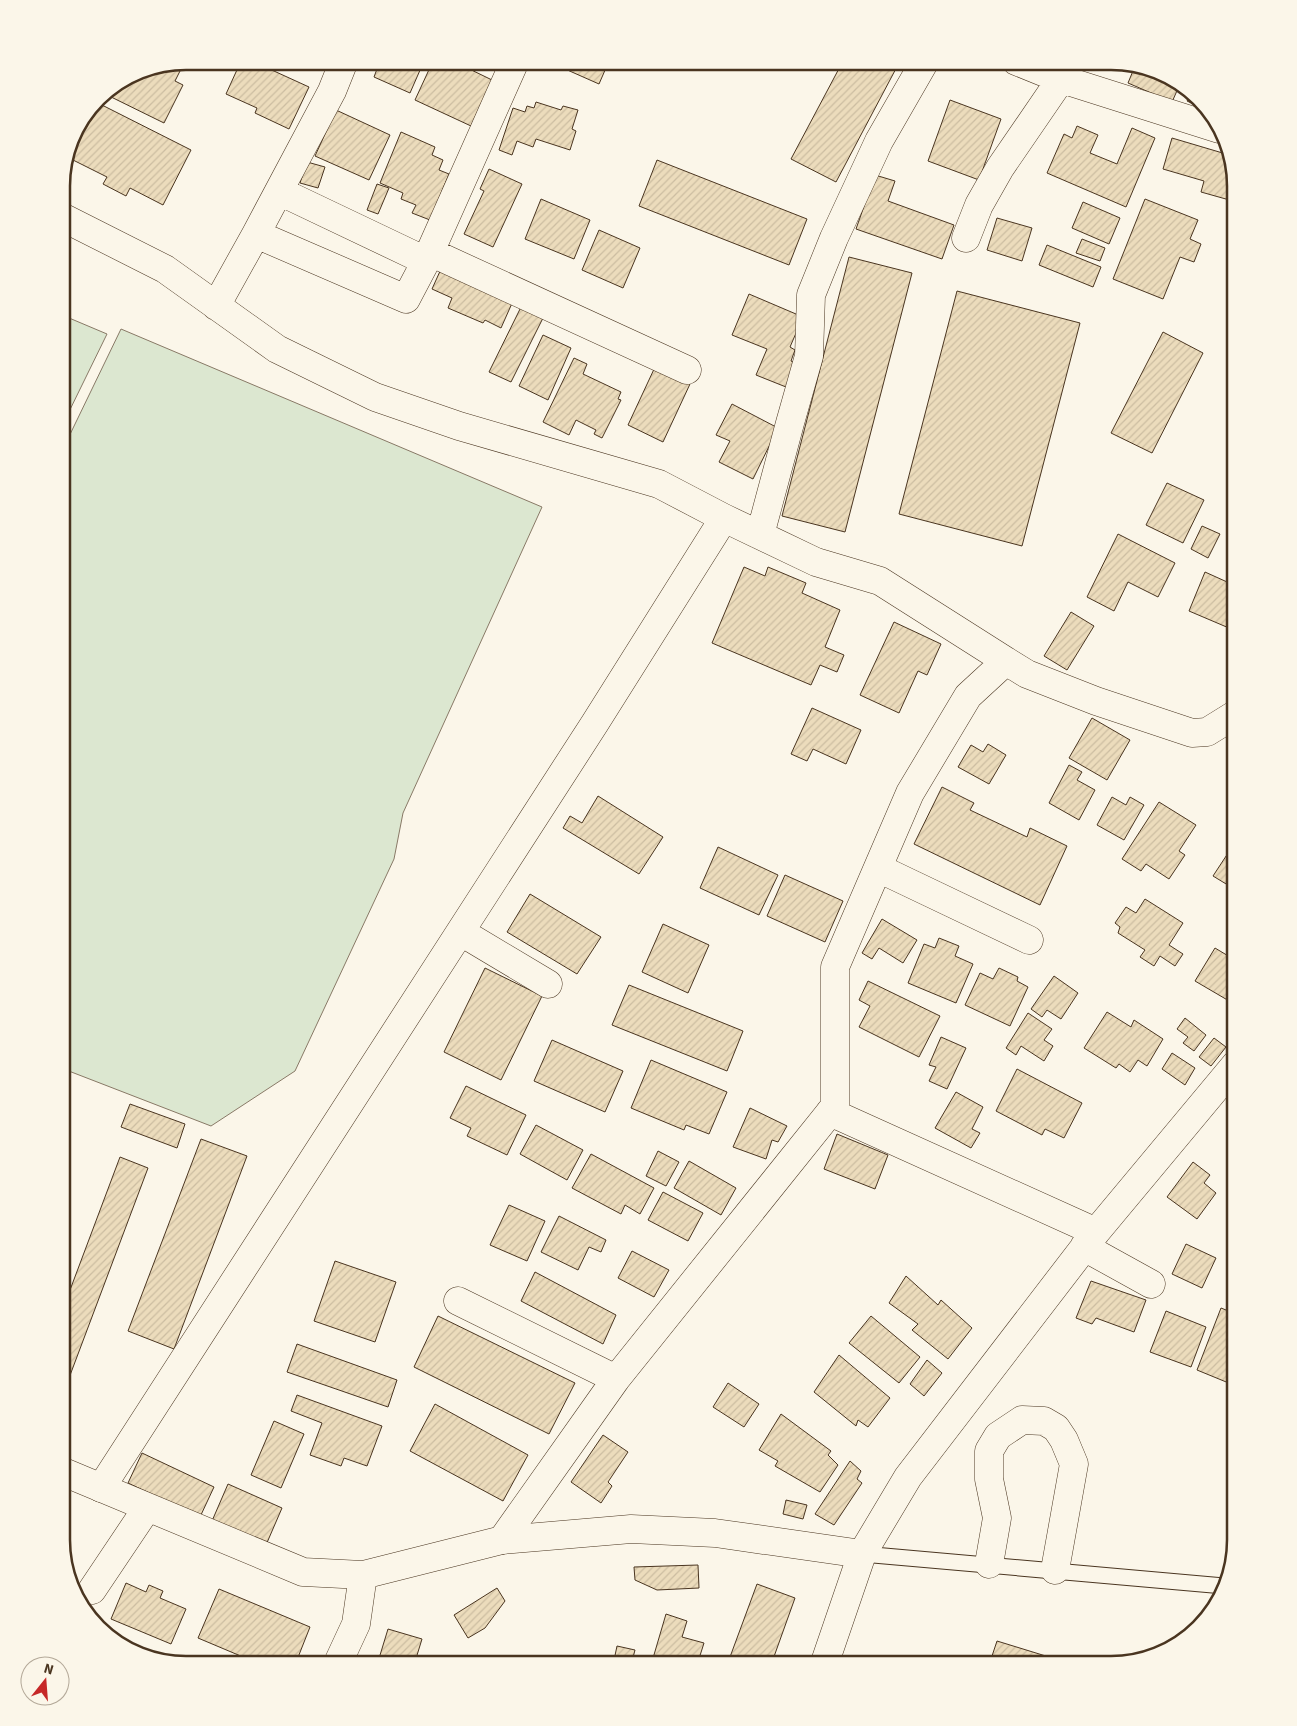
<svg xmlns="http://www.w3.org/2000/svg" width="1297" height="1726" font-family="'Source Sans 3',sans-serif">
	<defs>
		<pattern id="building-hatch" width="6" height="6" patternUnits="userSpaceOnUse" patternTransform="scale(1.25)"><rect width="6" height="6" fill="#ecdcbc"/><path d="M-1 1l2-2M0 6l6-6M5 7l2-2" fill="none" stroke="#ccbda1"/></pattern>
	</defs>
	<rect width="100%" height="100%" fill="#fbf6e9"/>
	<path fill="#dce7d0" stroke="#887966" d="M62 315 107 334 61 428Z
		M121 329 542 507 403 813 394 859 295 1071 211 1126 61 1068V453Z"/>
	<path fill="url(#building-hatch)" stroke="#4a3520" d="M185 61 175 81 183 85 164 123 103 93 138 71Z
		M241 61H252L309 87 289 129 255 113 257 108 226 94Z
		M363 61H424L410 93 374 77 377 69 362 63Z
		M433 61H453L492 80 471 126 415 100Z
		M547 61H609L599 84Z
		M843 61H900L836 182 791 159Z
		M1135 66 1173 78 1180 84 1172 102 1128 83Z
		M1191 95 1208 111 1187 101Z
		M950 100 1001 119 979 180 928 161Z
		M96 102 191 150 163 205 130 188 126 196 103 184 107 177 67 157 74 131Z
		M536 102 561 110 563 106 578 110 572 129 576 131 570 150 536 139 533 147 517 141 512 155 499 150 513 108 525 112 527 106 534 108Z
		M336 110 390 135 369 180 315 156Z
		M1077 126 1098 135 1090 153 1117 164 1132 128 1155 138 1126 207 1047 173 1064 134 1072 138Z
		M401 132 435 147 432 155 443 160 439 170 449 174 430 220 412 213 416 205 401 199 403 193 380 183Z
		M1172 138 1226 154 1236 186 1233 201 1201 192 1204 181 1163 169Z
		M657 160 807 219 789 265 639 206Z
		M307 162 325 167 318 188 300 183Z
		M489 169 522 184 493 247 464 234 484 191 480 189Z
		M875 175 895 181 888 201 954 225 942 259 856 229Z
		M377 184 389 188 378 214 367 210Z
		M541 199 590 220 574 259 525 239Z
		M1145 199 1198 220 1190 239 1201 244 1194 262 1180 257 1163 299 1113 279Z
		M1083 202 1120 218 1109 244 1072 228Z
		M997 218 1032 228 1022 261 987 250Z
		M599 230 640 248 623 288 582 270Z
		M1082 239 1105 248 1100 261 1076 253Z
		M1047 245 1101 267 1093 287 1039 265Z
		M849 257 912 273 845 532 782 516Z
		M441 269 513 301 501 328 485 320 483 323 448 308 452 298 432 289Z
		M957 291 1080 323 1022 546 899 514Z
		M749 294 803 317 790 347 795 350 791 361 795 363 786 387 756 375 767 349 732 335Z
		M522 305 544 316 511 382 489 372Z
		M1163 332 1203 353 1152 453 1111 433Z
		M543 335 571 348 548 400 519 386Z
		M574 358 587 364 583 374 621 392 618 399 621 400 602 438 594 434 596 430 576 420 569 435 543 422Z
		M655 367 690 384 663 442 628 425Z
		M732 404 778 428 753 479 719 462 730 441 716 435Z
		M1167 483 1204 500 1183 543 1146 525Z
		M1202 526 1220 534 1208 558 1191 549Z
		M1118 534 1175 563 1158 597 1128 582 1114 611 1087 597Z
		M744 567 765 576 768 567 806 583 802 593 840 610 825 647 844 655 837 672 820 665 811 685 712 643Z
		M1205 572 1236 586V631L1189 611Z
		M1071 612 1094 626 1067 670 1044 656Z
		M894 622 941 644 927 675 918 671 899 713 860 695Z
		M812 708 861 730 846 764 813 749 807 761 791 754Z
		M1092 718 1130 740 1107 780 1069 758Z
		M988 744 1006 755 989 784 958 767 971 745 983 752Z
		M1069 765 1082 772 1077 780 1095 790 1079 820 1049 803Z
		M942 787 974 803 970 810 1027 837 1030 828 1067 846 1040 905 914 844Z
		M598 796 663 837 639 874 563 828 570 816 582 823Z
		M1112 797 1126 805 1130 797 1144 805 1124 840 1097 825Z
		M1159 802 1196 825 1179 851 1185 855 1169 879 1146 864 1141 871 1122 859Z
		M718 847 778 875 759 915 700 888Z
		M1232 847 1236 850V890L1213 876Z
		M785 875 843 901 825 942 767 916Z
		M530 894 601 937 577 974 507 932Z
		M1145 899 1183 923 1169 945 1183 954 1175 966 1160 956 1154 966 1140 957 1145 950 1118 933 1120 927 1115 923 1126 907 1136 913Z
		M882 919 917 940 903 963 879 948 872 959 862 953Z
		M663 924 709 945 688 993 642 972Z
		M939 938 959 946 955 956 973 964 956 1003 908 983 924 944 935 948Z
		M1236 947V1005L1195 981 1215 948 1230 957Z
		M485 968 542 996 501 1080 444 1052Z
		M999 968 1018 977 1017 981 1028 987 1010 1026 965 1005 980 973 993 979Z
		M1054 976 1078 993 1061 1019 1047 1010 1042 1017 1031 1009Z
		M868 981 940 1016 919 1057 859 1027 870 1006 859 1000Z
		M629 985 743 1031 727 1071 612 1025Z
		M1107 1012 1131 1027 1134 1020 1163 1039 1147 1066 1138 1060 1130 1072 1119 1064 1116 1068 1084 1048Z
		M1028 1013 1052 1029 1044 1040 1053 1046 1044 1061 1021 1046 1016 1055 1006 1048Z
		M1185 1018 1206 1035 1194 1051 1183 1043 1188 1037 1177 1029Z
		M941 1037 966 1048 947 1089 929 1081 936 1067 929 1065Z
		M1214 1038 1226 1047 1211 1066 1199 1057Z
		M552 1040 623 1071 605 1112 534 1081Z
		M1172 1053 1195 1068 1185 1085 1162 1069Z
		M651 1060 727 1092 709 1134 686 1125 684 1130 631 1108Z
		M1017 1069 1082 1103 1064 1138 1045 1129 1042 1135 996 1111Z
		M466 1086 526 1115 507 1155 467 1136 471 1128 450 1118Z
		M956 1092 983 1107 972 1129 980 1133 971 1148 935 1128Z
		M130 1104 185 1124 177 1148 121 1127Z
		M750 1108 787 1126 778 1142 772 1140 766 1159 733 1147Z
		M536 1125 583 1150 567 1180 520 1154Z
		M837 1134 888 1155 875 1189 824 1169Z
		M201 1139 247 1156 174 1349 128 1331Z
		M658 1151 679 1162 666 1186 646 1176Z
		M591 1154 654 1188 640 1214 625 1205 621 1214 572 1188Z
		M120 1157 148 1168 69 1378 61 1375V1314Z
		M689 1161 736 1188 721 1215 674 1188Z
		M1193 1162 1210 1175 1204 1183 1216 1193 1197 1219 1167 1197Z
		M663 1192 703 1213 688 1241 648 1220Z
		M509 1205 545 1221 527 1261 490 1245Z
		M559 1216 606 1240 601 1252 589 1247 578 1270 541 1252Z
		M1186 1244 1216 1258 1202 1288 1172 1274Z
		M632 1251 669 1270 654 1297 618 1278Z
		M335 1261 396 1282 375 1342 314 1321Z
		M535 1272 616 1315 603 1344 521 1301Z
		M906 1276 938 1305 941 1300 972 1328 948 1359 912 1330 918 1324 889 1303Z
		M1091 1281 1146 1300 1134 1332 1096 1318 1092 1324 1076 1318Z
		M1221 1308 1236 1314V1386L1197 1370Z
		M1166 1311 1206 1327 1191 1367 1150 1352Z
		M438 1316 575 1383 549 1434 414 1367Z
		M871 1316 920 1357 899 1383 849 1343Z
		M297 1344 397 1380 388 1407 287 1372Z
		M839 1355 890 1398 868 1427 858 1420 856 1426 814 1392Z
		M927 1360 942 1373 924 1396 910 1384Z
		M728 1383 759 1404 744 1427 713 1407Z
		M297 1395 382 1426 367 1466 344 1458 341 1466 310 1455 322 1423 291 1411Z
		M435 1404 528 1455 503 1501 410 1451Z
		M781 1414 831 1451 828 1455 838 1465 820 1492 775 1466 778 1461 759 1450Z
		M274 1421 304 1434 281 1488 251 1475Z
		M603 1435 628 1452 608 1482 612 1486 601 1503 571 1482Z
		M142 1453 214 1487 200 1517 128 1483Z
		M850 1461 861 1471 857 1479 862 1483 834 1525 815 1514Z
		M228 1484 282 1508 266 1545 212 1521Z
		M786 1500 807 1505 803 1519 783 1514Z
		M698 1565 699 1588 657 1590 635 1580 634 1567Z
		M126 1583 146 1592 149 1585 163 1591 160 1598 186 1609 171 1644 111 1619Z
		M757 1584 795 1598 771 1665H751L730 1657Z
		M497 1588 505 1601 485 1628 468 1638 454 1615Z
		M219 1589 310 1627 295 1665H262L198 1638Z
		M666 1614 687 1621 682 1637 704 1643 697 1665H651Z
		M388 1629 422 1639 414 1665H377Z
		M997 1641 1075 1665H989Z
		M617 1646 635 1650 631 1665H613Z"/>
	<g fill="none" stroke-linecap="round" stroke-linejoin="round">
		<g stroke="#4a3520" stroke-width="17">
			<path id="service" d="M862 1554 1224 1586"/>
		</g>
		<g stroke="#4a3520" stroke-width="29">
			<path id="minor" d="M1016 61 1058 78 1219 129
				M279 191 426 261
				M62 217 165 269 277 349 375 397 459 426 659 484 724 518 816 562 880 581 1006 661
				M256 234 332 91 344 61
				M966 238 979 205 1000 168 1061 79
				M430 252 687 370
				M216 306 256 234 406 299 426 261 515 61
				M760 535 790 423 809 356 811 295 834 238 879 141 925 61
				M878 868 1029 940
				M461 932 548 984
				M830 1112 1096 1232
				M1084 1247 1151 1284
				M458 1301 616 1379
				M101 1488 595 723 724 518
				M502 1540 616 1379 835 1106V967L910 793 968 696 1006 661 1027 674 1096 701 1192 733 1207 732 1236 714
				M989 1564 997 1518 989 1479V1451L998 1436 1022 1420 1044 1421 1056 1428 1064 1440 1074 1464 1055 1570
				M92 1590 147 1508
				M824 1665 862 1554 908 1477 1096 1232 1236 1064"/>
		</g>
		<g stroke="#4a3520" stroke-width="29">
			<path id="tertiary" d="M61 1471 303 1572 363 1575 502 1540 631 1529 715 1533 862 1554
				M337 1665 356 1624 363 1575"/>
		</g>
		<use href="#service" stroke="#fbf6e9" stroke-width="15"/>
		<use href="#minor" stroke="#fbf6e9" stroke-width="28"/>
		<use href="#tertiary" stroke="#fbf6e9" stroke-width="28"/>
	</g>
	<path d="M0 0H1297V1726H0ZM186 70H1111A116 116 0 0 1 1227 186V1540A116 116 0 0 1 1111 1656H186A116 116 0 0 1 70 1540V186A116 116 0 0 1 186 70Z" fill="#fbf6e9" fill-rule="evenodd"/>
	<path fill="none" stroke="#4a3520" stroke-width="2.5" d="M186 70H1111A116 116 0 0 1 1227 186V1540A116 116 0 0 1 1111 1656H186A116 116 0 0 1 70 1540V186A116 116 0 0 1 186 70Z"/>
	<g transform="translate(45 1681) rotate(17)"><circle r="24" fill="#fbf6e9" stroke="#b4a999"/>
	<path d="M0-4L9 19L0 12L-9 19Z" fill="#c62828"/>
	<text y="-8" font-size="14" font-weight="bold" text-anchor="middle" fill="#4a3520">N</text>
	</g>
</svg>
